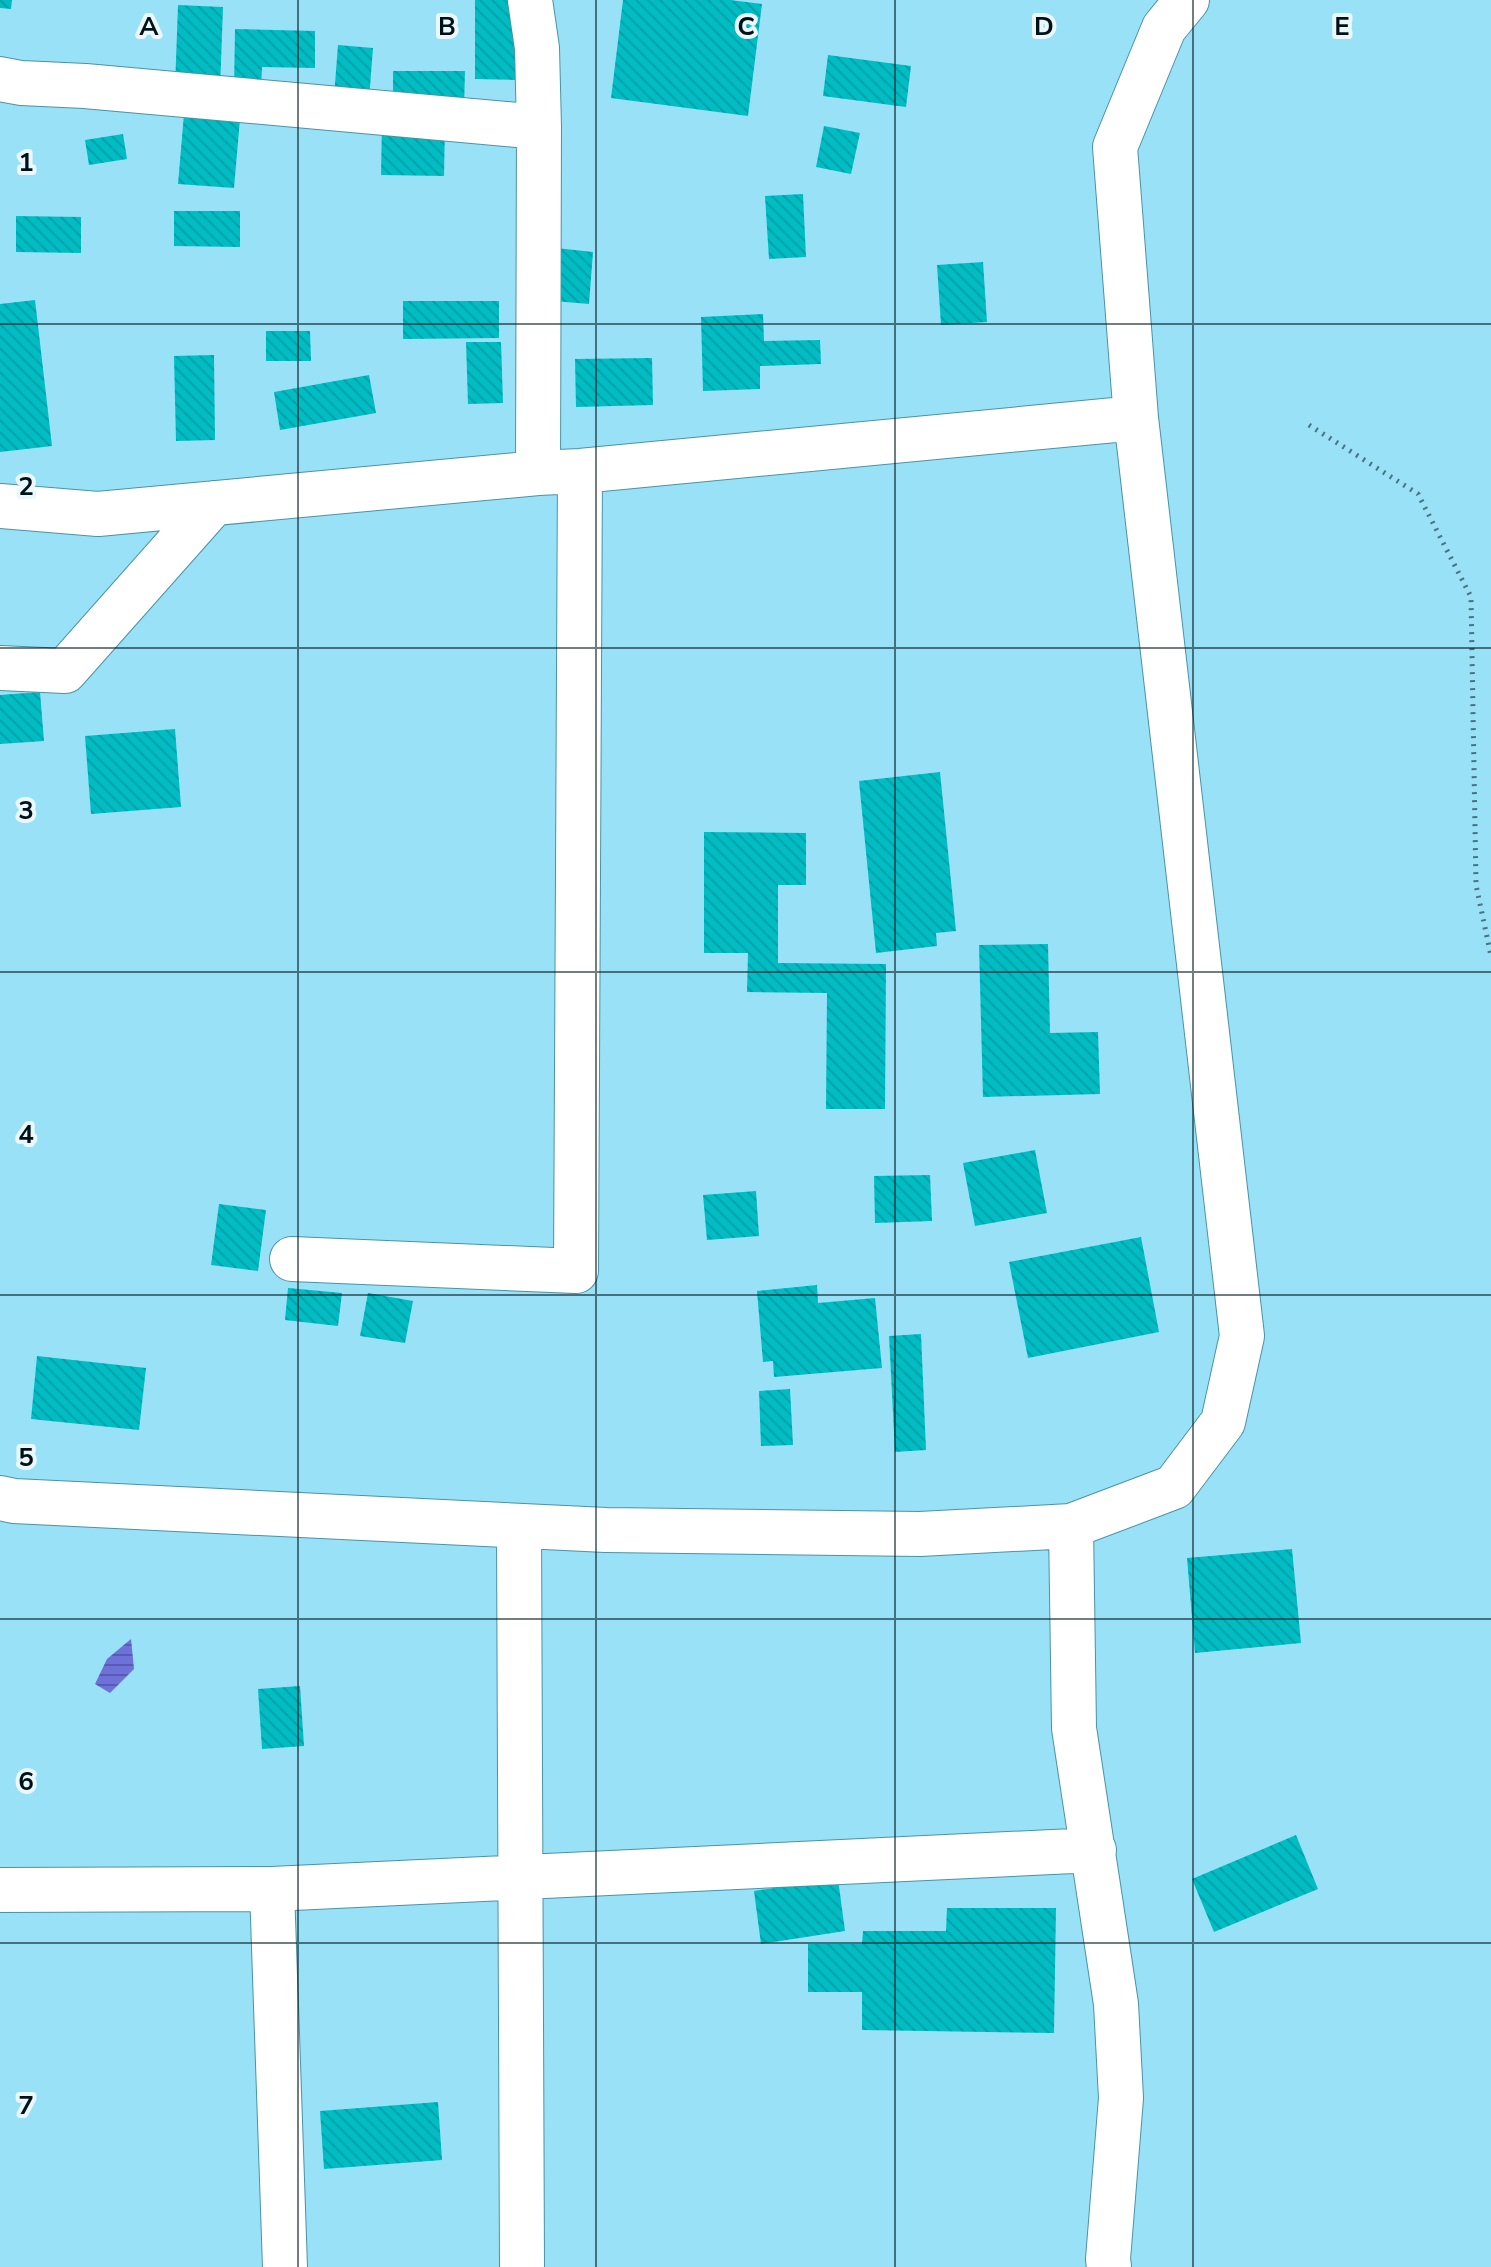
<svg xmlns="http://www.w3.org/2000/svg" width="1491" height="2267" font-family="'Nunito Sans',sans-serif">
	<defs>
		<pattern id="water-rules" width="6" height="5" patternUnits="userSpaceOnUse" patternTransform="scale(2)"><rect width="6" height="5" fill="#6e71d9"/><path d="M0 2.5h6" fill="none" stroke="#585baf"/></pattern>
		<pattern id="building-back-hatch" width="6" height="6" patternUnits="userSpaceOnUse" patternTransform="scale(2)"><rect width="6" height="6" fill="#00bdc4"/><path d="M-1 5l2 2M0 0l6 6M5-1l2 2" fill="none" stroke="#00a1a8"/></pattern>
	</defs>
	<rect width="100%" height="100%" fill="#99e1f7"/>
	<path fill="url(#water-rules)" d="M131 1639 134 1669 110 1693 95 1684 107 1659Z"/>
	<path fill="url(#building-back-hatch)" d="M0 0H12L11 9 0 8Z
		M475 0H518L516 80 475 79Z
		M623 0H730L762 4 748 116 611 98Z
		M178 5 223 7 220 89 175 88Z
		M235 29 315 31V68L262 67 261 90H234Z
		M338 45 373 48 369 100 334 97Z
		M828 55 911 66 906 107 823 96Z
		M393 71H465L464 109 393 108Z
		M184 114 240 119 234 188 178 184Z
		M382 123 445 124 444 176 381 175Z
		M824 126 860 133 851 174 816 167Z
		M123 134 127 159 89 165 85 140Z
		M803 194 806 257 769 259 765 196Z
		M174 211H240V247L174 246Z
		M16 216 81 217V253L16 252Z
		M547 247 593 252 589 304 542 300Z
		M983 262 987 322 941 325 937 265Z
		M35 300 52 446 0 452V304Z
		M403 301H499V338L403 339Z
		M763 314 764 341 820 340 821 364 760 366V389L703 391 701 317Z
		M266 331H310L311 361H266Z
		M466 342H501L503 403 468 404Z
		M214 355 215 440 176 441 174 356Z
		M652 358 653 405 576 407 575 359Z
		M369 375 376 413 280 430 274 392Z
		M40 692 44 741 0 744V695Z
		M175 729 181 807 91 814 85 736Z
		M940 772 956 931 936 933 937 946 876 953 859 781Z
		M704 832 806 833V885H778V963L886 964 885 1109H826L827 993 747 992 748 953H704Z
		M1048 944 1050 1033 1098 1032 1100 1094 983 1097 979 945Z
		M1035 1150 1047 1213 975 1226 963 1163Z
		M930 1175 932 1221 875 1223 874 1176Z
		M756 1191 759 1236 707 1240 703 1195Z
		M219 1204 266 1210 258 1271 211 1265Z
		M1141 1237 1159 1332 1028 1358 1009 1262Z
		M817 1285 818 1303 875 1298 882 1368 774 1377 773 1361 763 1362 757 1291Z
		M288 1288 342 1293 338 1326 285 1320Z
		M368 1293 413 1301 405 1343 360 1336Z
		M921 1334 926 1450 895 1452 889 1336Z
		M37 1356 146 1368 139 1430 31 1419Z
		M790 1389 793 1445 761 1446 759 1391Z
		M1292 1549 1301 1643 1195 1653 1187 1558Z
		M300 1686 304 1746 262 1749 258 1689Z
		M1296 1835 1318 1889 1214 1932 1192 1879Z
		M838 1879 845 1931 761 1944 754 1891Z
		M947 1908H1056L1054 2033 862 2030V1992H808V1944H862L863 1931H946Z
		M438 2102 442 2160 324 2169 320 2111Z"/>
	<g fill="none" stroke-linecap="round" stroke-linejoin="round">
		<g stroke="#4b92a7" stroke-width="46">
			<path id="minor" d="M530 0 537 48 539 127 538 473
				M0 79 21 83 85 86 539 127
				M0 506 98 514 538 473 580 471 1136 418
				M0 668 65 671 214 503
				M292 1259 576 1271 580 471
				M0 1498 14 1501 606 1530 920 1534 1071 1526 1174 1487 1223 1422 1242 1336 1136 418 1115 147 1164 28 1187 0
				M519 1526 522 2267
				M1071 1526 1074 1728 1116 2004 1121 2098 1108 2259 1109 2267
				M272 1889 285 2267
				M0 1890 272 1889 1094 1850"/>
		</g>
		<path stroke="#487381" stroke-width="5" stroke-dasharray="2 6" stroke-linecap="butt" d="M1309 425 1418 494 1471 597 1476 885 1491 956"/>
		<use href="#minor" stroke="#fff" stroke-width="44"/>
	</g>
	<path fill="none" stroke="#001218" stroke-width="2" stroke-opacity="0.55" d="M298 0V2267M596 0V2267M895 0V2267M1193 0V2267M0 324H1491M0 648H1491M0 972H1491M0 1295H1491M0 1619H1491M0 1943H1491"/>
	<g font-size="26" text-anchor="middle" font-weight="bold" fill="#001218" stroke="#eaf8fc" stroke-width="8" stroke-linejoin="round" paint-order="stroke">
		<text x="149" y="35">A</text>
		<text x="447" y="35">B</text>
		<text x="746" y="35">C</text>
		<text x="1044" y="35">D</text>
		<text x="1342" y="35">E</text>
		<text x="26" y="171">1</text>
		<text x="26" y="495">2</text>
		<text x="26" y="819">3</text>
		<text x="26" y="1143">4</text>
		<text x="26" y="1466">5</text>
		<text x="26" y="1790">6</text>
		<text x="26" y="2114">7</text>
	</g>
</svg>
